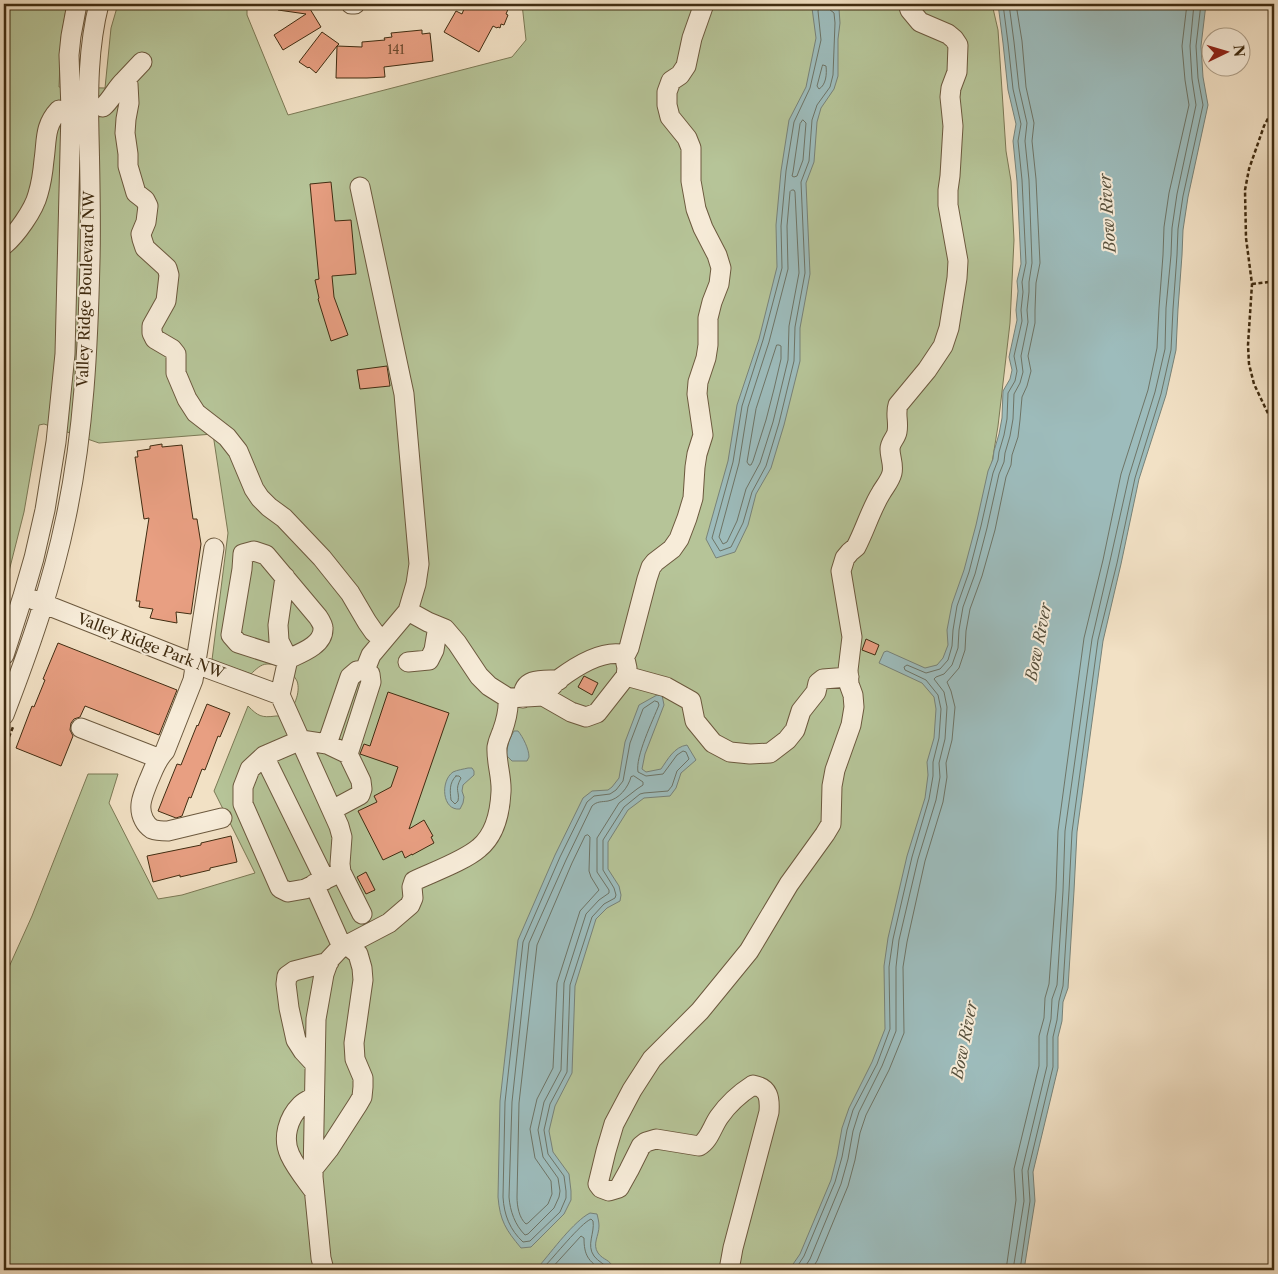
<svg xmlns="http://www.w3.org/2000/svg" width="1278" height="1274" font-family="'Libre Caslon Text',serif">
	<rect width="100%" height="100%" fill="#f2e1c5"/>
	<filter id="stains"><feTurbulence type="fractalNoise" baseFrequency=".004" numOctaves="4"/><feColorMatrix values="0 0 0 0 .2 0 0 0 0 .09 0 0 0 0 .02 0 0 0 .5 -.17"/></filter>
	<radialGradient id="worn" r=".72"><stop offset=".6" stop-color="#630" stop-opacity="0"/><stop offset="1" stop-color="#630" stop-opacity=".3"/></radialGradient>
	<path fill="#b6c498" stroke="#7b7854" d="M4 4H67L61 38 59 87 105 88 111 28 118 4H247V15L288 115 512 57 526 40 522 4H992L998 30 1006 151 1011 181 1014 240 1010 323 998 426 936 806 895 1039 803 1270H4V978L32 916 88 774H118L109 803 158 899 182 895 255 873 214 791 248 706C258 716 261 718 276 716 278 716 281 716 284 715 294 710 301 692 297 681 293 672 278 663 267 664 261 664 255 670 251 674L212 660 228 533 213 434 99 443 44 424 39 425 24 512 4 591Z"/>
	<path fill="#9dbcbc" stroke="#788278" d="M818 4H830L839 9 840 23 838 39V76L834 89 821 108 817 122 814 162 806 183 810 274 800 328V361L784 425 771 468 756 494 748 525 735 552 716 558 706 539 728 461 737 405 759 339 777 267 776 225 781 171 789 120 806 87 816 38 812 8Z
		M998 4H1206L1201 46 1203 77 1208 105 1188 197 1183 230 1182 255 1178 309 1176 350 1166 395 1139 479 1121 564 1103 641 1077 832 1074 891 1068 988 1063 1002 1062 1021 1058 1037V1068L1033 1172 1035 1201 1024 1270H789L800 1254 831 1180 837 1156 842 1128 849 1108 872 1062 885 1029 884 966 888 938 907 856 925 798 928 775 927 762 934 738 936 709 934 697 922 683 879 663 884 652 887 651 925 668 937 665 943 658 948 645 947 630 952 604 964 570 976 525 988 471 993 459 994 451 999 434 1002 418 1003 391 1010 379 1012 370 1009 357 1017 320 1016 310 1018 291 1017 281 1021 264 1017 181 1013 141 1016 124 1008 90 1003 43Z
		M657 695H662L664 705 645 754 642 769 646 772 661 769C668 759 674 747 687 745L696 760 681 773 676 788 670 796 644 798 628 810 608 842V869L619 886 621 895 620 901 607 908 596 919 575 986 572 1073 555 1106 549 1131 553 1152 569 1174 571 1191V1200L564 1214 531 1247 521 1248C506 1230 500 1221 498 1197L500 1101 518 940 555 855 583 798 592 791 608 790 612 787 619 778 625 742 639 705Z
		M514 731H518C523 737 529 749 529 757L527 761H512L506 755 509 740Z
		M468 768H472L474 771V775L463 785 462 791 464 797 463 803 460 809C442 811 440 781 453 772 457 770 464 769 468 768Z
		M590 1213 597 1214C598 1218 599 1222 599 1226 599 1236 592 1244 598 1253 604 1261 609 1258 615 1270H537L540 1265C552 1251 574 1221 590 1213Z"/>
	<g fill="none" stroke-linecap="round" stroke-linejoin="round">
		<path stroke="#6e7466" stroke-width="1" d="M820 4 818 11 821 40 810 88 794 122 786 171 781 226 782 268 763 340 742 406 733 462 712 538 720 551 731 547 743 523 752 492 766 466 779 423 794 361 795 327 805 273 801 182 809 161 812 120 817 105 830 87 833 75 835 23 834 13 829 9 828 4
			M823 65 826 66C827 74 826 85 819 89L817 86 822 67Z
			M803 120 806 123 803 160 797 176 794 177 792 176 793 172 800 124Z
			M792 190H794L795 192 799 273 789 326 788 360 773 422 760 463 746 489 737 521 727 542 723 544 719 537 739 463 748 407 769 342 788 269 787 226 790 192Z
			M777 345H779L781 346V359L774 389 766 420 753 461 751 465H749L747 462 756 409Z
			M655 701 658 702 659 705C653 720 635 757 638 772L646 776 663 774 677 755 683 751 686 752 689 759 677 771 672 786 668 791 644 793 640 794 624 807 603 840V870L614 888 616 895 615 898 604 904 592 917 570 985 567 1072 550 1104 544 1130 548 1154 564 1176 566 1191V1198L560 1212 530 1241 523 1242C510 1230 504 1215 503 1197L505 1102 523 942 560 857 587 802 594 796 610 794 616 790 623 781 630 743 643 709Z
			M456 776H459L461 778C454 791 460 791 458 801L455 804 451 800C450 791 449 783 456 776Z
			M634 776 643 782V785L637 789 619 803 597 838V872L609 890V893L599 900 586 914 564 983 561 1070 544 1102 538 1130 543 1157 558 1178 560 1191 559 1197 554 1208 528 1234 525 1235C515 1225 510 1211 509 1197L512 1102 529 943 566 860 592 806C597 801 602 802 608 801 619 799 628 788 631 777Z
			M588 835 590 837 589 871 591 877 599 890 580 911 557 983 553 1068 537 1099 530 1129 535 1158 551 1181 552 1194 548 1204 528 1223 526 1224C519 1218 517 1206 517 1197L519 1103 537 945 572 863 585 836Z
			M543 1270 544 1267C554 1257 580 1224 591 1219L593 1221C595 1233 586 1245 594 1256 598 1262 606 1264 609 1270
			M550 1270 581 1236 584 1238C584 1255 588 1261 602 1270
			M795 1270 804 1256 835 1182 842 1157 847 1130 853 1110 877 1064 890 1029 889 967 893 939 912 857 929 799 933 776V762L939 738 941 709 938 695 926 680 905 670 904 667 907 665 926 673 940 669 948 660 952 646 953 630 957 606 969 572 981 526 993 473 998 460 999 452 1004 435 1007 419 1008 393 1015 381 1017 371 1014 356 1022 321 1021 310 1023 292 1022 282 1026 263 1022 180 1018 141 1021 124 1013 89 1008 43 1003 4
			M803 1270 810 1259 841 1184 848 1159 853 1131 859 1112 882 1066 896 1031V967L899 940 918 859 936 800 940 777 939 763 945 739 947 707 944 692 934 679 936 677 944 674 952 665 958 648 959 630 963 607 975 574 987 528 999 474 1004 462 1005 453 1010 436 1013 419 1014 394 1020 383 1023 372 1021 356 1028 322 1027 310 1029 292V282L1032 263 1029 180 1025 141 1027 123 1019 88 1014 42 1009 4
			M811 1270 817 1261 848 1186 855 1160 860 1133 866 1115 889 1070 904 1033 903 967 907 942 925 861 943 802 947 777 946 763 952 740 955 707 951 691 947 682 959 668 965 650 966 631 970 609 982 576 995 530 1006 477 1011 465 1012 455 1018 437 1020 420 1022 397 1027 386 1031 371 1028 356 1035 323V310L1036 283 1040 263 1036 179 1032 141 1034 123 1026 87 1022 41 1016 4
			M1006 1270 1016 1200 1014 1169 1039 1066V1036L1044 1018 1045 998 1049 984 1056 890 1058 831 1084 638 1103 560 1121 474 1148 390 1157 348 1159 308 1163 255 1164 227 1169 193 1189 105 1185 80 1182 46 1187 4
			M1013 1270 1024 1201 1022 1170 1047 1066V1036L1051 1019 1052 999 1057 985 1063 891 1065 831 1092 639 1110 561 1129 476 1155 392 1165 349 1166 308 1171 255 1172 228 1177 194 1196 105 1192 79 1190 46 1194 4
			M1020 1270 1030 1201 1028 1171 1053 1067V1037L1057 1020 1059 1001 1063 986 1069 891 1072 832 1098 640 1117 563 1135 478 1161 394 1171 350 1173 309 1177 255 1178 229 1183 196 1203 105 1198 78 1196 46 1201 4"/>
	</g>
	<path fill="#e89f82" stroke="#402c11" d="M279 4H307L321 27 283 50 274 35 306 14 278 10Z
		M466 4H503L509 7 506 14 508 15 504 25 501 24 500 28 498 27 497 28 493 26 479 52 444 32 456 11 462 14Z
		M422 30V34L430 33 433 61 384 67 385 77 367 78H336L337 46 316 73 309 67 308 68 299 62 322 32 339 44 337 46 362 47V42L385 40 384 38 392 37 391 33Z
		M331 182 335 221 351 220 356 274 332 276 334 297 348 335 331 341 318 299 319 298 315 280 319 279 310 184Z
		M387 366 390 386 360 389 357 370Z
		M162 444V447L182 445 193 519H197L201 544 191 614 176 612 177 623 150 618 153 609 139 607 140 601H136L149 518 144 519 135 457H138L137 451 150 449V446Z
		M866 639 879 645 875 655 862 650Z
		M58 643 177 690 159 735 85 706 80 717 74 719 71 723 70 730 73 736 61 766 16 748 32 706 34 707 45 680 43 679Z
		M584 676 598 683 592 695 578 687Z
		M388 692 449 713 409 829 424 820 433 836 431 837 434 843 412 855V854L405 858 402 851 383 860 358 811 377 802 374 796 391 787 398 767 360 754 364 744 370 746Z
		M207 704 230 713 220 737 218 736 205 770 202 769 191 798 189 797 182 816 176 818 158 811 177 764 181 765 197 725 198 726Z
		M231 836 237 862 210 868V870L180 877V875L153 882 147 856 201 845V843Z
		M366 872 375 890 366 894 357 877Z"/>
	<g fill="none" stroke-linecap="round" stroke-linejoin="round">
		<g stroke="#6c593e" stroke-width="21">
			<path id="minor" d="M351 4H355
				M125 80 142 62
				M103 107C112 99 116 88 125 80L128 84 129 103 126 119 125 133 128 154V166L136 193 145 200 148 206 146 222 141 234 142 239 145 248 167 268 169 275 166 301 152 326V333L155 339 172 349 176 354V373L187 399 196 413 227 437 238 451 254 489 260 498 269 507 284 518 322 558 350 593 367 622 374 632 383 640
				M360 187 404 394 419 564 416 584 408 611 371 655 365 670
				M4 245C16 235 34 210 38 194 41 184 43 171 44 160 47 140 44 126 59 110
				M214 548 193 680 165 751C156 760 153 771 148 782 143 795 137 807 144 820 146 824 149 827 152 829 157 831 163 831 168 831L222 818
				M285 577 278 625 279 641 288 659
				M34 600 196 664 280 695
				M408 611 428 622 445 629 457 643 479 676 489 686 508 698 543 696 571 712 586 717 597 713 626 676 627 668 625 659 621 654C600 651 575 667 559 679 553 684 548 691 543 696
				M4 655 23 596 34 558 45 510 56 442 65 354 71 110 69 55 71 36 77 4
				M624 658 629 648 647 579 651 567 655 562 672 549 679 539 687 518 693 498 695 467 697 454 703 435 697 394 698 382 706 358 708 345V318L712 302 719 284 721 268 717 255 703 228 696 209 691 181V148L687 138 670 117 667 105V92L671 81 680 75 686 66 692 38 704 4
				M288 659 238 643 231 635 242 569 243 554 254 551 266 555 318 617C320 620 323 625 323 628 324 645 301 653 288 659L280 695 339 826 342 837 340 864 341 872 362 914
				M408 662 429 660 434 650 438 626
				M626 676 666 687 691 701 695 721 713 743 730 752 750 754 770 753 787 740 795 730 801 711 816 692 818 683 823 679 849 677
				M523 698C523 677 543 680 559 680
				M4 715C29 650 52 585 66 517 84 432 88 346 90 260 91 219 90 177 89 135 88 91 88 47 99 4
				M81 728 158 758
				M327 744 350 677 357 671 365 670
				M348 754 371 682 370 674 365 670
				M264 756 325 880
				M332 810 360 795 362 789 361 781 348 754 327 744 301 740 264 756 250 769 243 787V804L280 888 288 892 305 889 341 872
				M314 884 339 940 343 945H347L389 923 410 905 413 898 412 887 414 881C433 872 464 861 479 848 495 835 500 812 501 792 502 777 496 762 497 747 498 741 500 737 502 732 506 721 509 710 508 698
				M315 1064 303 1051 296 1040 289 1008 286 984 287 976 294 971 329 962
				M313 1169 329 1149 358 1104 362 1097 363 1087V1078L355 1059 354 1043 363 980 362 968 358 954 347 945
				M314 1191C306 1180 296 1168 290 1155 282 1138 288 1118 301 1105 304 1102 310 1099 314 1097
				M324 1270 321 1258 313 1177 316 1019 324 974 329 960 343 945
				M729 1270 733 1248 769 1112C770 1098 769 1088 753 1085 739 1094 728 1104 719 1117 712 1127 709 1141 699 1146L656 1139 646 1142 641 1146 629 1170 619 1188 609 1191 601 1188 598 1184 606 1151 614 1124 632 1090 652 1059 700 1011 749 951 789 884 825 834 831 824 832 786 835 770 851 725 854 707 853 695 849 684 848 670 852 637 841 571 845 558 850 552 856 547C865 530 871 509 881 493 885 486 890 481 892 473 894 464 890 458 890 449 890 442 896 438 897 432 899 422 895 414 898 405L927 370 943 346 949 328 957 278 958 261 948 205V190L950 176 953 126 950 97 951 88 957 72 958 45 954 39 948 34 920 22 910 10 908 4"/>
		</g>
		<path stroke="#402c11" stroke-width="2.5" stroke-dasharray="4 2.5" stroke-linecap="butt" d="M1274 107 1264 126 1249 169 1245 190 1246 238 1252 284 1248 345 1249 364 1254 384 1274 426
			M1252 284 1269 282 1274 283
			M4 749 13 727"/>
		<use href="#minor" stroke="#f7ecd9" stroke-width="19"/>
	</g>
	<g text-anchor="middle" stroke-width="4" stroke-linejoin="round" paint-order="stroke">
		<g font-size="12" fill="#6a492d">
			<text x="396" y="54">141</text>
		</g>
		<g font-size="15" fill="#402c11" stroke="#f7ecd9">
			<text transform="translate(86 289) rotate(-88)" y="5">Valley Ridge Boulevard NW</text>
			<text transform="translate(151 646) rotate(21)" y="5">Valley Ridge Park NW</text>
		</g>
		<g font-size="16" font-style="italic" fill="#57503c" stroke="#f7ecd9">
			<text transform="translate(1107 213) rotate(-94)" y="6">Bow River</text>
			<text transform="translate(1038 642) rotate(-79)" y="6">Bow River</text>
			<text transform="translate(964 1040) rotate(-79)" y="6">Bow River</text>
		</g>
	</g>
	<rect width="1278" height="1274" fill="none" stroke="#f2e1c5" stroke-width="20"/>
	<rect x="5" y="5" width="1268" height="1264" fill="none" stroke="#402c11" stroke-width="2.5"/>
	<rect x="10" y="10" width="1258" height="1254" fill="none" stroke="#402c11"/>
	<g transform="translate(1226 52) rotate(85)"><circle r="24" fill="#f7ecd9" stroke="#ae9f89"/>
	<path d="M0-4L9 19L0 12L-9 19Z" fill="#8f2418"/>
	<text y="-8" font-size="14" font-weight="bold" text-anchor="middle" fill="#402c11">N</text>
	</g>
	<rect width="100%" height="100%" filter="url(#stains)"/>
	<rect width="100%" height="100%" fill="url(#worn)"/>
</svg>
